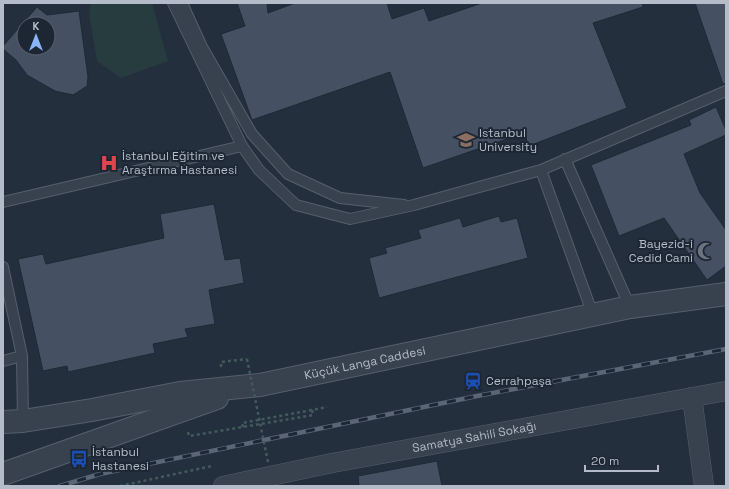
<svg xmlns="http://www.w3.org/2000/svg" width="729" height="489" font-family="'Space Grotesk',sans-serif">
	<rect width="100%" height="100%" fill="#242f3e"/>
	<path fill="#263c3f" d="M91 3H152L168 61 121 78 97 61 89 13Z"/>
	<path fill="#455162" stroke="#1f2835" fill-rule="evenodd" d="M237 3H267L268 13 295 3H387L392 19 424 8 429 21 482 3H642L643 7 593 23 627 108 529 146 524 133 423 168 390 72 252 120 221 34 245 26Z
		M695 3H726V83L723 84Z
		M37 7 47 15 79 11 88 77 87 86 73 95 55 91 27 75 16 60 3 49V46ZM24 24H48V48H24Z
		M716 107 726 130V135L684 154 700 193 726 230V266L707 280 664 218 619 236 591 165 691 125 689 120Z
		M214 204 225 260 240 258 244 283 209 290 215 324 185 329 188 337 153 344 155 353 68 372 67 366 43 371 18 259 43 254 46 264 164 238 160 214Z
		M499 216 501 222 517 218 528 258 379 298 369 258 387 253 385 248 421 238 418 230 460 218 463 227Z
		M437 461 442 486H359L358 476Z"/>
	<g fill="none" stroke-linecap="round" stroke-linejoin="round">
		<g stroke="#565f6c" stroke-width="12">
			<path id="service" d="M173 3 242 146 259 170 296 205 350 219 414 205 541 170 726 91
				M182 3 202 47 252 134 288 174 340 198 404 205
				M565 159 630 307
				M541 170 593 315
				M3 202 242 146
				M3 267 22 356 3 361
				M22 356 23 421"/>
		</g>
		<g stroke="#565f6c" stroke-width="20">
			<g id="minor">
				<path d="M692 397 704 486"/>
				<path id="s1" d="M223 486 332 463 726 391"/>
			</g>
		</g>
		<g stroke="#565f6c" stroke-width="24">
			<g id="tertiary">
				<path id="s2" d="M3 422 23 421 92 410 180 393 260 385 630 307 726 294"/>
				<path d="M3 474 217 398"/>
			</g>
		</g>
		<path stroke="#44595c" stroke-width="2.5" stroke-dasharray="3 3" stroke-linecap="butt" d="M221 367V362L247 359
			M243 427 242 423 312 410
			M188 432 189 436 313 415 312 410 327 407
			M120 486 212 466"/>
		<use href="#service" stroke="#38414e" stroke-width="10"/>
		<use href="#minor" stroke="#38414e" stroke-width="19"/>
		<use href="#tertiary" stroke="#38414e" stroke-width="22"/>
		<g stroke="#5a6575" stroke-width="4.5">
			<path id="rail" d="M60 486 100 474 477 396 726 349"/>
		</g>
		<use href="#rail" stroke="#1d2633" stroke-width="3" stroke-dasharray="9" stroke-linecap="butt"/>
		<path stroke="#44595c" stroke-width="2.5" stroke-dasharray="3 3" stroke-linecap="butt" d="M247 359 268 462"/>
	</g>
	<defs>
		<g id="university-bare" transform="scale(1.38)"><path d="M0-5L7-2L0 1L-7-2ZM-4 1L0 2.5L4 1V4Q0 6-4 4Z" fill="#8d6e63" stroke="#1d2633" stroke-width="2.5" paint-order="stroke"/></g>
		<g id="hospital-bare" transform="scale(1.38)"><path d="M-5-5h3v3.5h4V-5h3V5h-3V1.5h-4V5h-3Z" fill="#e0444e" stroke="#1d2633" stroke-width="2.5" paint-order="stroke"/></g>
		<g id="mosque-bare" transform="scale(1.38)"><path d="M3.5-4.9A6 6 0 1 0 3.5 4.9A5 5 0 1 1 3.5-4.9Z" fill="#6b7280" stroke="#1d2633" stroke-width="2.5" paint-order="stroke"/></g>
		<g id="station-bare" transform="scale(1.38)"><path d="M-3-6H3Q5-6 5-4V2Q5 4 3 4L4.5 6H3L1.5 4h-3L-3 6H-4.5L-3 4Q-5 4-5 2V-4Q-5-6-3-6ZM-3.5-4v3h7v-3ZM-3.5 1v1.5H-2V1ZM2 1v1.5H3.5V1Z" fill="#1a4fb4" stroke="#1d2633" stroke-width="2.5" paint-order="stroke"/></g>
		<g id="bus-bare" transform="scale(1.38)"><path d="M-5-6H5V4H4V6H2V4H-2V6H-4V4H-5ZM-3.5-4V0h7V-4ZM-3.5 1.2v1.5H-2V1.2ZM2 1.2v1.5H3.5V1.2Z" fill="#1a4fb4" stroke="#1d2633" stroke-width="2.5" paint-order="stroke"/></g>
	</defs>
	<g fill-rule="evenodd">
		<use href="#university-bare" x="466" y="140"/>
		<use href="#hospital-bare" x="109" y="163"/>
		<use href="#mosque-bare" x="706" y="251"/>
		<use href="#station-bare" x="473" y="381"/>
		<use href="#bus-bare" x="79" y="459"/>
	</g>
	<g text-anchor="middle" stroke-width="4" stroke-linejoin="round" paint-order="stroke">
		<g font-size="12" fill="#b4bcc9" stroke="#1d2633" text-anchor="start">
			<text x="479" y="137">Istanbul<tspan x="479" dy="14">University</tspan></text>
			<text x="122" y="160">İstanbul Eğitim ve<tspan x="122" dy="14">Araştırma Hastanesi</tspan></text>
			<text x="693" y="248" text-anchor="end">Bayezid-i<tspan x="693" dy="14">Cedid Cami</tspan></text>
			<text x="486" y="385">Cerrahpaşa</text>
			<text x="92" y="456">İstanbul<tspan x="92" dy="14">Hastanesi</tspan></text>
		</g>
		<g font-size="12" fill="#b4bcc9" stroke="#1d2633">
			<text dy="4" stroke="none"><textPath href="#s2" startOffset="367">Küçük Langa Caddesi</textPath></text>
			<text dy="4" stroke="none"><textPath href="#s1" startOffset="256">Samatya Sahili Sokağı</textPath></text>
		</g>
	</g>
	<rect width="729" height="489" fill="none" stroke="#b4bcc9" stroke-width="8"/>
	<g transform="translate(36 36)"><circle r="19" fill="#1d2633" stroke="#59626f"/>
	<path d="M0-3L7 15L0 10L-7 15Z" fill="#8ab4f8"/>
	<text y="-6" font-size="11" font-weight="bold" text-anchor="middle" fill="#b4bcc9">K</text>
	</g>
	<path d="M585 465v6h73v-6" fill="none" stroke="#b4bcc9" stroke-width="2"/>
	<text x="591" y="465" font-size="12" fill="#b4bcc9" stroke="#1d2633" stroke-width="3" paint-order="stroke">20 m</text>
</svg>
